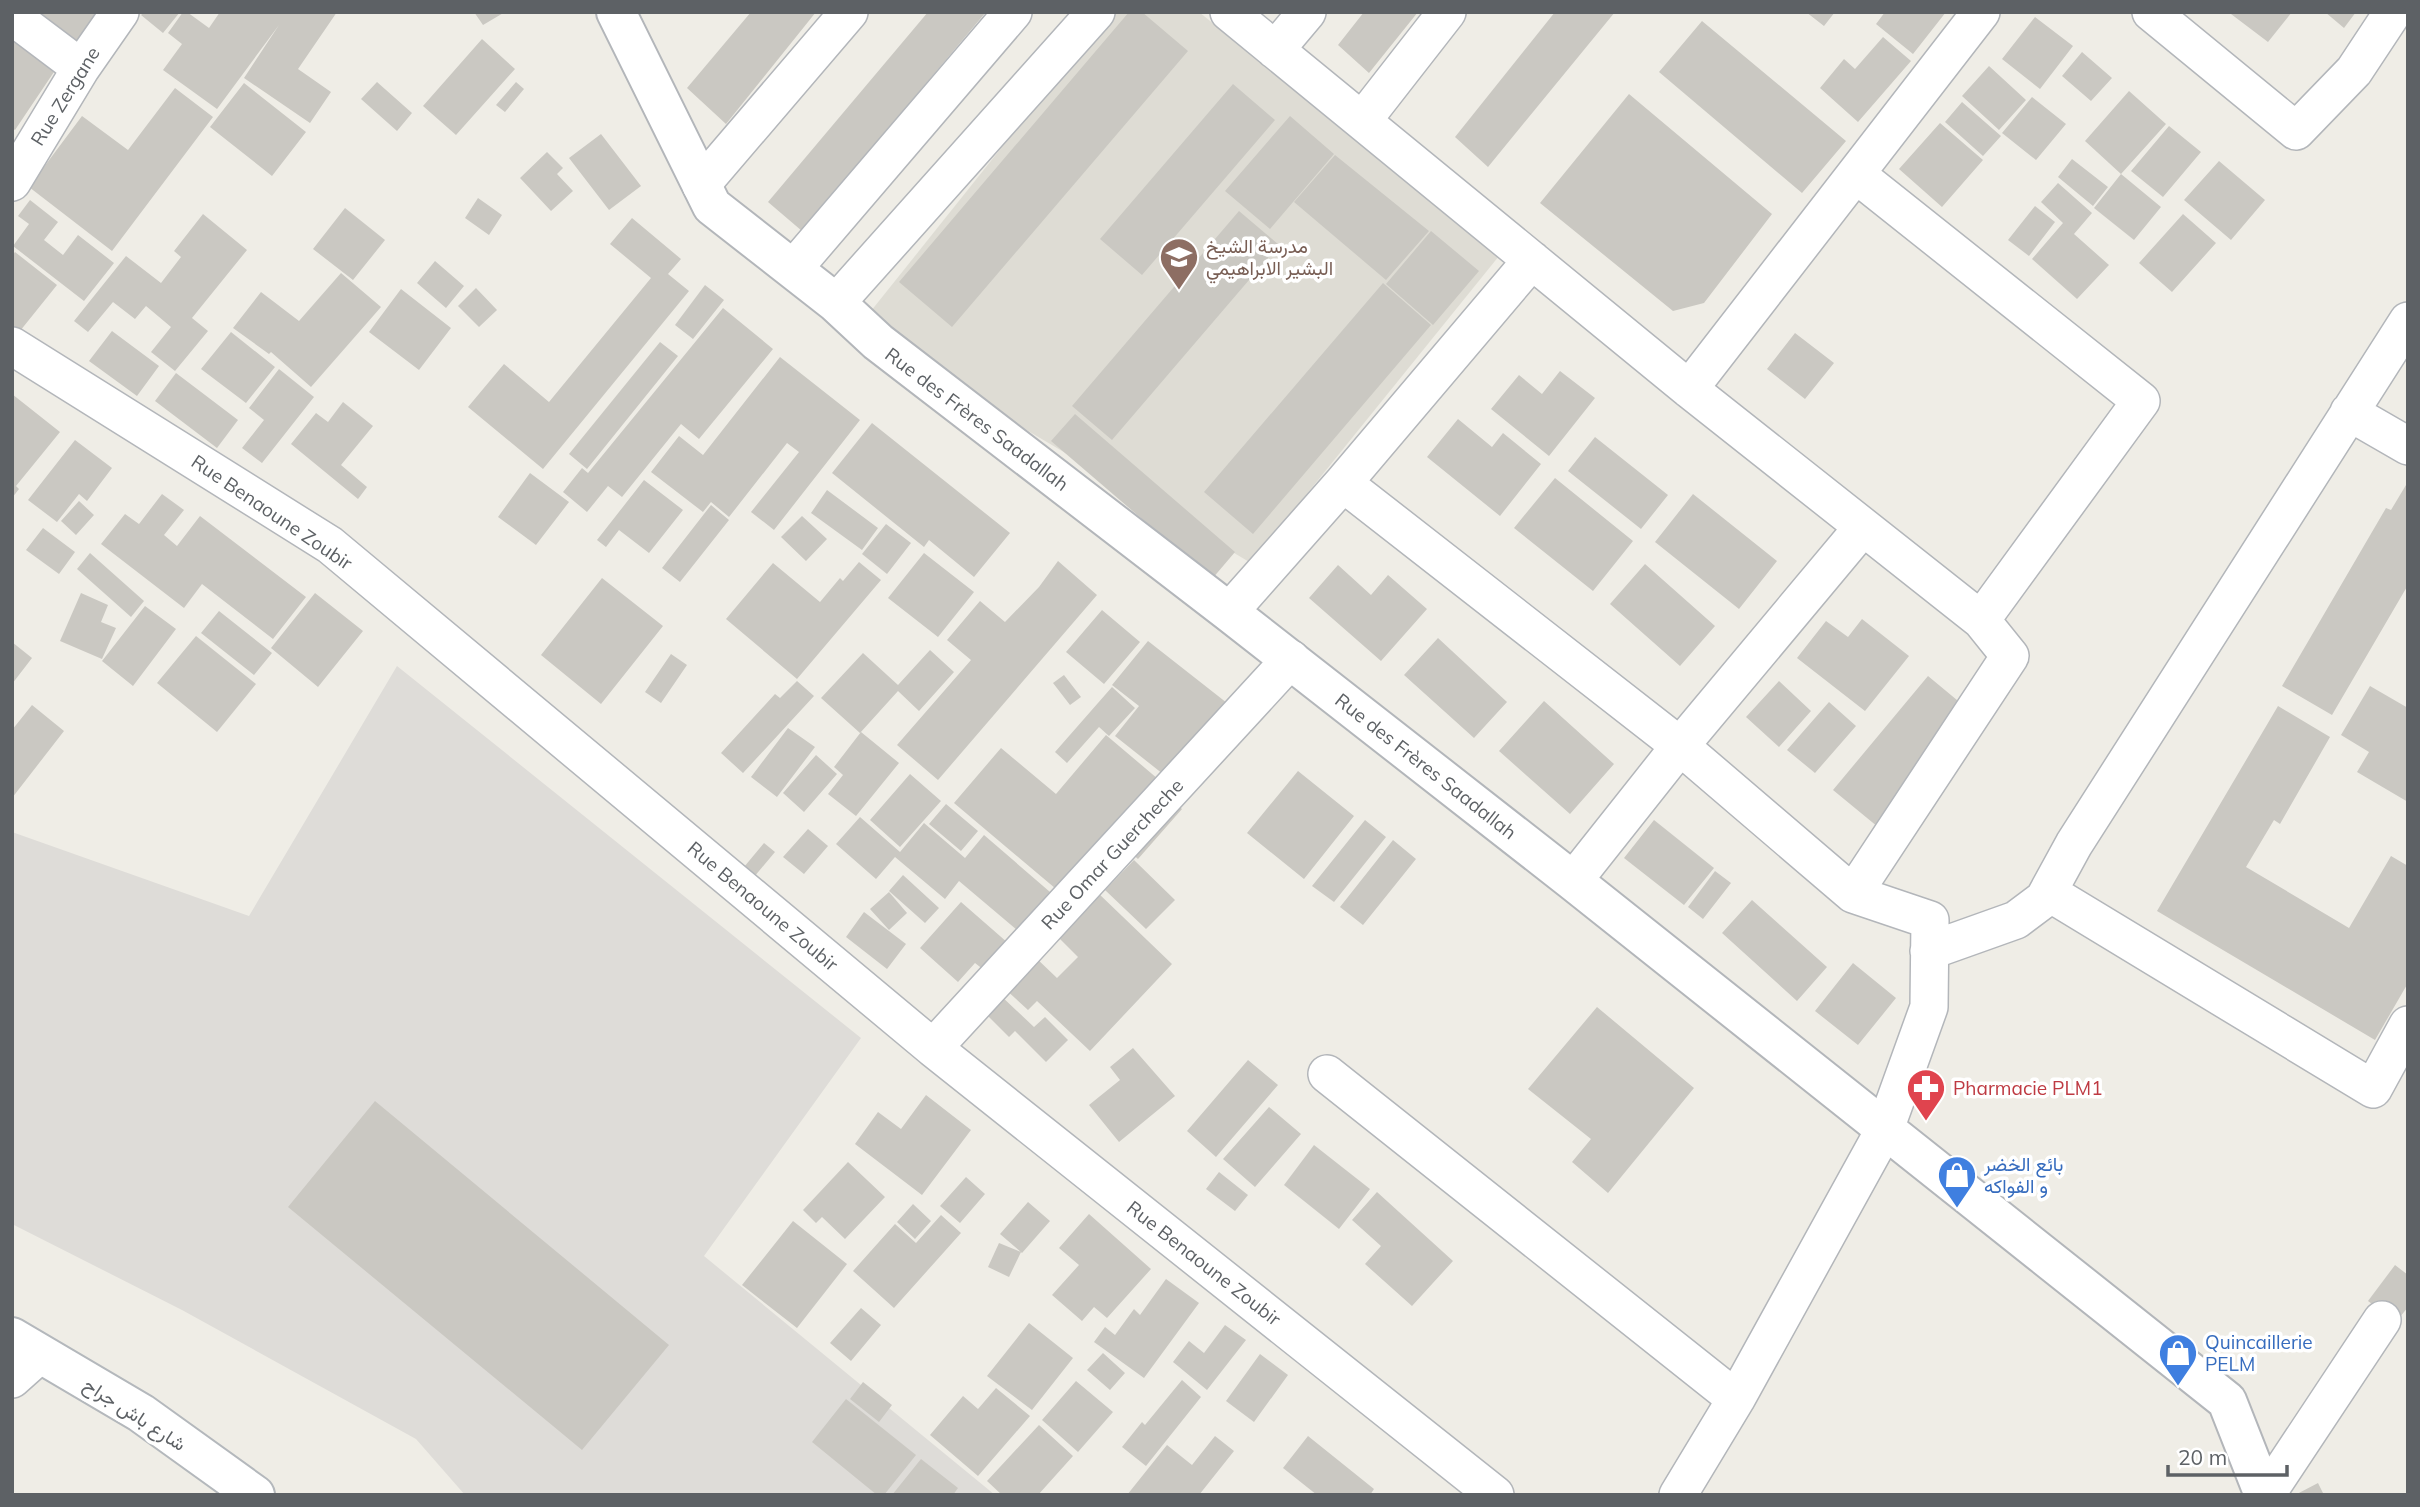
<svg xmlns="http://www.w3.org/2000/svg" width="2420" height="1507" font-family="Mulish,Vazirmatn,sans-serif">
	<rect width="100%" height="100%" fill="#efede6"/>
	<path fill="#dedcd8" d="M397 666 861 1038 704 1256 995 1495H465L416 1439 182 1310 12 1224V832L249 916Z"/>
	<path fill="#dedcd4" d="M1110 12H1199L1499 256 1251 563 878 342 859 326Z"/>
	<path fill="#cac8c2" d="M35 12H100L77 46Z
		M144 12H180L163 33 141 15Z
		M183 12H187L209 28 220 12H337L298 69 331 92 310 123 244 78 279 25 217 109 163 70 182 44 168 33Z
		M474 12H505L483 25Z
		M751 12H816L726 124 687 88Z
		M928 12H986L802 231 768 202Z
		M1129 12H1142L1188 51 952 327 899 282Z
		M1364 12H1418L1369 73 1338 45Z
		M1555 12H1615L1488 167 1455 137Z
		M1806 12H1835L1824 26Z
		M1885 12H1946L1913 54 1876 24Z
		M2232 12H2292L2268 42 2231 14Z
		M2325 12H2356L2344 28Z
		M2035 17 2073 46 2040 89 2002 59Z
		M1702 21 1846 141 1802 193 1659 72Z
		M25 31 64 57 15 130 12 128V40L17 44Z
		M1883 37 1911 61 1858 122 1820 88 1844 59 1855 69Z
		M482 39 515 69 456 135 423 106Z
		M2082 52 2112 78 2091 101 2062 76Z
		M1989 66 2026 100 1999 130 1962 96Z
		M377 82 412 113 397 131 361 99Z
		M516 82 524 89 505 112 496 105Z
		M244 83 306 132 272 176 210 127Z
		M1233 84 1275 120 1142 275 1100 239Z
		M175 88 213 117 112 251 29 187 82 116 128 150Z
		M2129 91 2166 124 2121 174 2085 141Z
		M1629 94 1772 214 1704 303 1673 311 1540 203Z
		M2032 97 2066 124 2036 160 2002 133Z
		M1962 102 2001 136 1983 156 1945 122Z
		M1290 116 1334 154 1270 229 1225 191Z
		M1940 123 1983 160 1942 207 1899 169Z
		M2169 126 2201 152 2163 197 2131 171Z
		M601 134 641 186 609 210 569 158Z
		M547 152 563 168 557 174 573 191 551 211 520 178Z
		M1335 155 1429 231 1386 280 1294 202Z
		M2072 159 2108 187 2093 206 2058 177Z
		M2219 161 2265 200 2231 240 2184 200Z
		M2121 174 2161 207 2134 240 2094 208Z
		M2058 183 2092 213 2074 234 2109 265 2077 299 2032 259 2063 223 2041 202Z
		M478 198 502 215 489 235 465 218Z
		M30 200 58 222 44 240 63 255 78 235 114 263 84 301 13 246 29 224 18 216Z
		M2035 206 2055 222 2029 256 2008 240Z
		M345 208 385 240 353 280 313 249Z
		M1239 211 1279 245 1112 440 1072 406Z
		M203 214 247 250 192 318 208 331 175 371 151 352 171 327 146 306 135 319 113 302 88 332 74 321 126 256 161 283 181 257 174 251Z
		M2183 214 2216 243 2172 292 2139 263Z
		M632 218 681 259 668 274 689 291 543 469 468 407 504 364 549 402 651 278 610 244Z
		M1431 231 1479 271 1433 325 1386 284Z
		M15 252 57 285 20 331 12 326V256Z
		M435 261 464 286 446 308 417 283Z
		M341 273 381 307 311 387 271 352 269 354 233 328 261 292 299 321Z
		M1383 283 1431 325 1253 534 1204 492Z
		M705 285 724 300 693 339 675 325Z
		M476 288 497 310 479 327 458 306Z
		M401 289 451 328 419 370 369 332Z
		M723 308 773 349 699 439 681 424 622 497 608 486 587 512 563 492 582 468 588 473Z
		M112 331 159 366 137 396 89 361Z
		M231 332 275 367 246 403 201 369Z
		M1795 333 1834 363 1805 399 1767 369Z
		M660 342 678 356 587 469 569 454Z
		M780 357 860 420 774 530 751 512 799 452 787 443 729 517 711 502 703 512 651 472 679 436 703 455Z
		M279 369 314 397 262 463 242 448 264 420 249 408Z
		M1560 371 1595 398 1549 456 1491 409 1519 375 1542 394Z
		M176 373 238 420 217 448 155 401Z
		M12 394 60 432 16 486 19 489 12 498Z
		M343 402 373 426 341 465 367 487 358 499 291 444 316 413 328 422Z
		M1075 414 1235 552 1212 579 1051 441Z
		M1458 419 1492 447 1503 433 1541 464 1500 516 1427 457Z
		M872 423 1010 533 974 577 929 540 924 547 832 473Z
		M1595 437 1668 495 1641 529 1568 471Z
		M75 440 112 468 87 501 79 494 57 522 28 500Z
		M530 473 569 502 536 545 498 517Z
		M1555 478 1633 541 1593 591 1514 528Z
		M644 480 683 510 649 553 619 530 606 547 597 540Z
		M2406 485 2408 486V585L2332 715 2282 686 2386 508 2391 510Z
		M827 490 878 528 862 550 811 513Z
		M162 494 184 510 164 535 177 546 200 516 306 597 273 639 202 584 184 608 101 544 125 514 139 524Z
		M1693 494 1777 561 1739 609 1655 542Z
		M79 501 94 515 76 535 61 521Z
		M711 505 729 520 680 582 662 568Z
		M802 516 827 539 806 561 781 537Z
		M886 524 911 543 887 574 862 554Z
		M43 528 75 552 59 574 26 550Z
		M90 553 144 601 131 617 77 569Z
		M924 553 974 592 938 637 888 598Z
		M1058 561 1097 595 938 780 897 745 971 660 947 640 980 601 1005 622 1039 587Z
		M859 562 881 580 797 679 726 619 773 563 820 602 840 578 843 581Z
		M1645 564 1715 626 1680 666 1610 604Z
		M1338 565 1371 595 1388 575 1427 609 1381 661 1309 598Z
		M602 578 663 626 601 704 541 655Z
		M81 593 108 605 101 622 116 628 102 659 60 641Z
		M315 593 363 631 318 687 271 648Z
		M145 606 176 629 133 686 102 661Z
		M1102 610 1140 642 1104 684 1066 652Z
		M219 611 272 653 254 675 201 633Z
		M1862 619 1909 656 1865 711 1797 658 1826 621 1848 637Z
		M196 636 256 684 217 732 157 683Z
		M1438 638 1507 702 1474 738 1404 675Z
		M1148 641 1227 703 1168 778 1115 736 1139 706 1112 685Z
		M12 642 32 658 12 684Z
		M930 650 954 672 919 711 898 691 860 733 821 698 863 653 898 685Z
		M671 654 687 665 661 703 645 692Z
		M1064 675 1081 697 1070 705 1053 683Z
		M1928 676 1969 710 1878 827 1833 790Z
		M797 681 814 696 743 773 721 753 775 694 780 698Z
		M1779 681 1811 711 1779 747 1746 717Z
		M2370 686 2408 708V802L2357 772 2369 752 2341 735Z
		M1112 687 1135 708 1109 736 1099 727 1067 763 1055 752Z
		M1544 701 1614 764 1570 814 1499 751Z
		M1829 702 1856 726 1815 773 1787 750Z
		M32 705 64 731 12 798V730Z
		M2278 706 2330 737 2280 824 2274 820 2246 867 2349 928 2391 856 2408 866V983L2375 1040 2157 911Z
		M788 728 815 747 777 797 751 777Z
		M861 732 899 763 856 816 828 794 843 775 834 767Z
		M1106 735 1158 779 1062 894 954 803 1001 748 1056 794Z
		M816 755 837 774 804 812 783 793Z
		M1298 771 1354 816 1304 879 1247 833Z
		M910 774 941 801 900 847 870 820Z
		M1167 796 1182 809 1138 859 1123 846Z
		M946 804 978 831 961 851 929 824Z
		M860 817 900 852 924 823 965 858 984 835 1050 892 1017 930 959 881 945 899 895 857 876 879 836 844Z
		M1365 820 1386 837 1334 902 1312 886Z
		M1654 820 1714 868 1684 905 1624 858Z
		M808 829 828 846 804 874 783 857Z
		M1393 840 1416 859 1363 925 1340 907Z
		M764 843 775 852 754 877 744 867Z
		M1134 860 1175 900 1146 929 1105 890Z
		M1715 871 1731 883 1703 919 1688 907Z
		M903 875 939 908 925 923 889 891Z
		M889 892 907 913 889 930 870 909Z
		M1097 892 1172 964 1090 1051 1037 1001 1028 1010 1004 988 1034 956 1057 978 1078 957 1056 935Z
		M1752 900 1827 967 1797 1001 1722 933Z
		M961 902 1008 943 984 970 975 963 958 982 920 948Z
		M864 912 906 944 887 969 846 937Z
		M1853 963 1896 998 1858 1045 1815 1011Z
		M999 994 1034 1027 1045 1017 1068 1040 1046 1062 1015 1031 1009 1037 983 1011Z
		M1597 1007 1694 1088 1608 1193 1572 1162 1591 1139 1528 1089Z
		M1133 1048 1175 1096 1119 1142 1089 1105 1120 1080 1110 1067Z
		M1248 1060 1278 1085 1216 1157 1187 1131Z
		M926 1095 971 1130 922 1195 855 1144 878 1112 901 1129Z
		M375 1101 669 1345 582 1450 288 1207Z
		M1269 1107 1301 1134 1255 1187 1223 1159Z
		M1314 1145 1370 1189 1339 1229 1284 1185Z
		M848 1162 885 1197 845 1239 822 1217 816 1223 803 1210Z
		M1219 1172 1248 1195 1235 1211 1206 1189Z
		M966 1177 985 1194 960 1223 940 1206Z
		M1377 1192 1453 1261 1412 1306 1365 1264 1381 1246 1352 1220Z
		M1028 1202 1050 1221 1022 1253 1000 1234Z
		M913 1204 931 1221 915 1239 897 1222Z
		M1089 1214 1151 1269 1107 1318 1094 1307 1082 1321 1052 1295 1079 1265 1059 1248Z
		M941 1215 961 1233 894 1308 853 1271 895 1224 916 1243Z
		M793 1221 847 1264 797 1328 742 1285Z
		M999 1243 1021 1252 1009 1277 988 1267Z
		M2395 1265 2408 1275V1307L2396 1322 2368 1301Z
		M1166 1279 1199 1303 1144 1378 1094 1342 1105 1327 1115 1335 1134 1309 1140 1315Z
		M861 1308 881 1325 851 1361 830 1343Z
		M1029 1323 1073 1358 1032 1410 987 1376Z
		M1225 1325 1246 1340 1207 1390 1173 1362 1189 1341 1204 1353Z
		M1103 1353 1125 1373 1110 1390 1087 1370Z
		M1260 1354 1288 1375 1254 1422 1226 1401Z
		M1182 1380 1201 1397 1146 1466 1122 1447 1142 1422 1145 1425Z
		M1076 1381 1113 1412 1078 1452 1042 1420Z
		M863 1382 892 1405 879 1422 850 1399Z
		M996 1388 1030 1416 978 1476 930 1435 963 1396 978 1409Z
		M846 1399 916 1455 884 1495H877L812 1442Z
		M1039 1425 1073 1456 1038 1495H1002L987 1481Z
		M1215 1436 1234 1451 1199 1495H1127L1167 1445 1192 1465Z
		M1308 1436 1374 1489 1370 1495H1317L1283 1468Z
		M921 1459 958 1488 953 1495H892Z
		M2318 1483 2324 1495H2295Z"/>
	<g fill="none" stroke-linecap="round" stroke-linejoin="round">
		<g stroke="#b3b6ba" stroke-width="40">
			<path id="minor" d="M1229 12 1689 389 1981 620
				M2151 12 2296 131 2354 71 2393 12
				M12 16 81 68
				M1275 50 1307 12
				M1362 121 1447 12
				M12 182 81 68 120 12
				M701 185 849 12
				M793 269 1013 12
				M836 303 1096 12
				M12 346 330 545 933 1048 1495 1495
				M1689 389 1981 12
				M2349 412 2408 446
				M1343 483 1680 746 1853 894
				M1229 612 1343 483 1532 260
				M1573 881 1680 746 1863 527
				M2048 892 2373 1089 2408 1025
				M1929 951 2016 920 2044 899 2074 844 2408 321
				M933 1048 1291 659
				M1327 1074 1736 1399
				M12 1379 40 1354
				M1678 1495 1736 1399 1885 1129 1929 1007 1930 920 1853 894 2010 656 1981 620 2141 401 1857 175
				M2266 1495 2382 1320"/>
		</g>
		<g stroke="#b3b6ba" stroke-width="42">
			<path id="tertiary" d="M616 12 712 206 836 303 878 342 1229 612 1573 881 2227 1401 2264 1495"/>
		</g>
		<g stroke="#b4b8bc" stroke-width="42">
			<path id="secondary" d="M12 1337 141 1413 255 1495"/>
		</g>
		<use href="#minor" stroke="#fff" stroke-width="37"/>
		<use href="#tertiary" stroke="#fff" stroke-width="38"/>
		<use href="#secondary" stroke="#fff" stroke-width="38"/>
	</g>
	<defs>
		<g id="school-pin" transform="scale(2.0125)"><path d="M0 17L-7.5 6A9.5 9.5 0 1 1 7.5 6Z" fill="#8d6e63" stroke="#fff"/><path d="M0-5L7-2L0 1L-7-2ZM-4 1L0 2.5L4 1V4Q0 6-4 4Z" fill="#fff"/></g>
		<g id="pharmacy-pin" transform="scale(2.0125)"><path d="M0 17L-7.5 6A9.5 9.5 0 1 1 7.5 6Z" fill="#e0444e" stroke="#fff"/><path d="M-2-6h4v4h4v4h-4v4h-4v-4h-4v-4h4Z" fill="#fff"/></g>
		<g id="shop-pin" transform="scale(2.0125)"><path d="M0 17L-7.5 6A9.5 9.5 0 1 1 7.5 6Z" fill="#3f7fe0" stroke="#fff"/><path d="M-5-2.5h2.3a2.7 3.5 0 0 1 5.4 0H5L5.5 6h-11ZM-1.5-2.5h3a1.5 2.3 0 0 0-3 0Z" fill="#fff"/></g>
	</defs>
	<g fill-rule="evenodd">
		<use href="#school-pin" x="1179" y="257"/>
		<use href="#pharmacy-pin" x="1926" y="1088"/>
		<use href="#shop-pin" x="1957" y="1175"/>
		<use href="#shop-pin" x="2178" y="1353"/>
	</g>
	<g text-anchor="middle" stroke-width="7" stroke-linejoin="round" paint-order="stroke">
		<g font-size="19" fill="#5d6165" stroke="#fff">
			<text transform="translate(65 96) rotate(-58)" y="7">Rue Zergane</text>
			<text transform="translate(977 419) rotate(37)" y="7">Rue des Frères Saadallah</text>
			<text transform="translate(272 512) rotate(34)" y="7">Rue Benaoune Zoubir</text>
			<text transform="translate(1426 766) rotate(38)" y="7">Rue des Frères Saadallah</text>
			<text transform="translate(1112 854) rotate(-47)" y="7">Rue Omar Guercheche</text>
			<text transform="translate(763 906) rotate(40)" y="7">Rue Benaoune Zoubir</text>
			<text transform="translate(1204 1263) rotate(38)" y="7">Rue Benaoune Zoubir</text>
			<text transform="translate(135 1414) rotate(33)" y="7">شارع باش جراح</text>
		</g>
		<g font-size="19" fill="#785e54" stroke="#fff" text-anchor="start">
			<text x="1206" y="253">مدرسة الشيخ<tspan x="1206" dy="22">البشير الابراهيمي</tspan></text>
		</g>
		<g font-size="19" fill="#be3a42" stroke="#fff" text-anchor="start">
			<text x="1953" y="1095">Pharmacie PLM1</text>
		</g>
		<g font-size="19" fill="#366cbe" stroke="#fff" text-anchor="start">
			<text x="1984" y="1171">بائع الخضر<tspan x="1984" dy="22">و الفواكه</tspan></text>
			<text x="2205" y="1349">Quincaillerie<tspan x="2205" dy="22">PELM</tspan></text>
		</g>
	</g>
	<rect width="2420" height="1507" fill="none" stroke="#5d6165" stroke-width="28"/>
	<path d="M2168 1465v10h119v-10" fill="none" stroke="#5d6165" stroke-width="3.5"/>
	<text x="2178" y="1465" font-size="21" fill="#5d6165" stroke="#ffffff" stroke-width="5" paint-order="stroke">20 m</text>
</svg>
